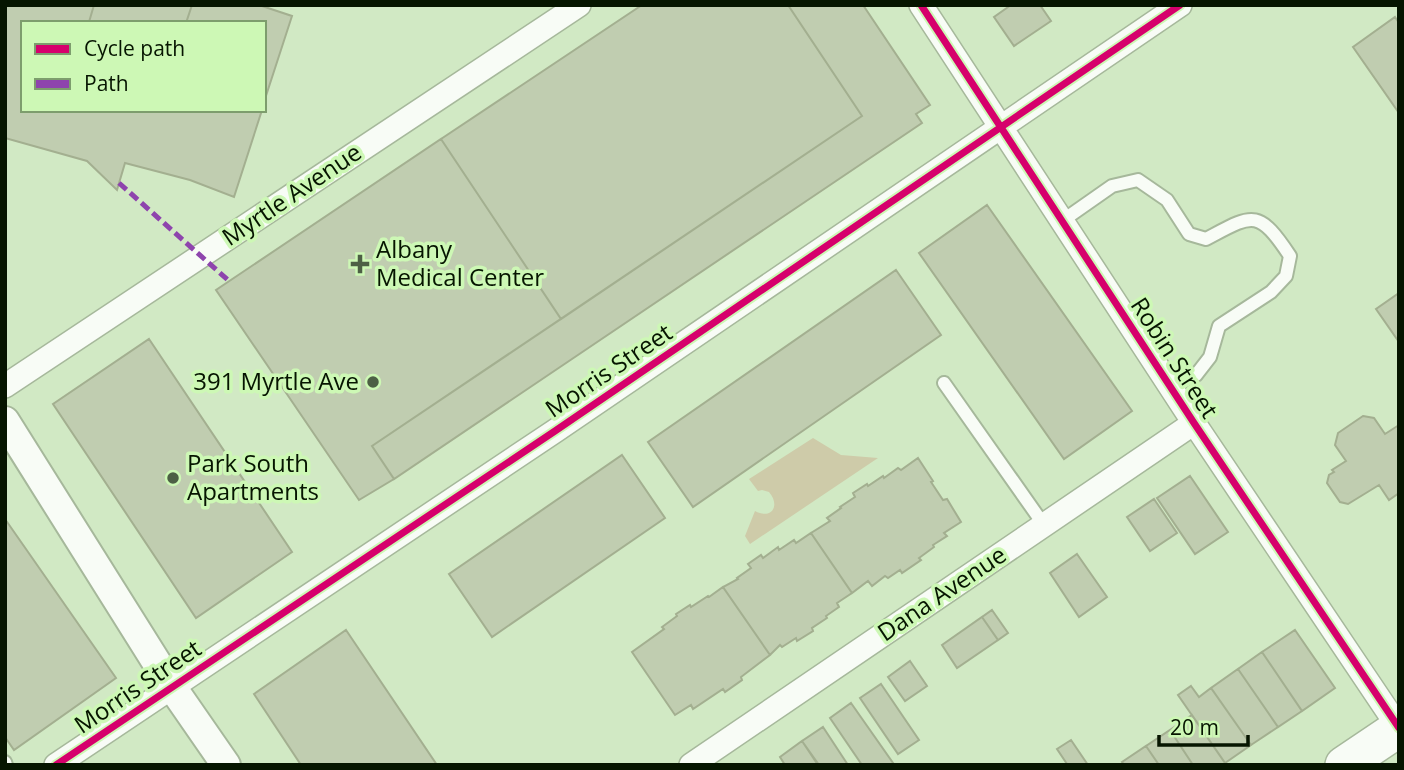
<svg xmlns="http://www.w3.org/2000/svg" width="1404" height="770" font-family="'Open Sans',sans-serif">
	<rect width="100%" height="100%" fill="#d1e9c4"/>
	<path fill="#cecba9" d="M813 438 841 455 878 458 750 544 745 536 755 511C771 520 781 506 769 492L762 490 758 491 749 479Z"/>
	<path fill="#c0cdb0" stroke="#a3af90" stroke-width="2" d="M5 5H94L89 22 92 23H23V110H262L234 197 190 180 125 163 117 190 87 161 5 138Z
		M5 5H259L292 16 264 102V23H23V110H262L234 197 190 180 125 163 117 190 87 161 5 138Z
		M192 5H259L292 16 264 102V23H186Z
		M642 5H788L862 116 561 319 441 139Z
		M788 5H863L930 105 916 114 922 123 394 479 372 446 862 116Z
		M1011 5H1040L1051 21 1014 46 994 17Z
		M1395 17 1399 23V113L1353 47Z
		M441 139 561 319 372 446 394 479 359 500 216 290Z
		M987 205 1132 411 1064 459 919 253Z
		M896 270 941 335 693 507 648 442Z
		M1399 293V342L1376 309Z
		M149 339 292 552 196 618 53 404Z
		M1363 416 1374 418 1385 434 1399 425V493L1389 500 1379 485 1348 504 1340 502 1327 483 1329 475 1334 472 1332 470 1346 461 1335 445 1338 433Z
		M622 455 665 518 492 637 449 574Z
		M918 458 933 481 931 482 943 500 947 499 961 522 944 533 947 536 933 545 934 547 919 558 921 560 902 573 900 570 888 578 885 576 872 586 868 581 852 593 811 533 830 521 827 518 841 508 840 507 855 497 853 493 867 484 868 486 883 476 884 478 898 468 901 470Z
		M1190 476 1228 532 1195 554 1157 498Z
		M1154 499 1177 533 1150 551 1127 517Z
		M5 519 116 678 14 750 5 737Z
		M811 533 852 593 837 603 839 607 826 616 827 618 812 628 813 631 797 641 796 638 782 647 780 645 770 655 723 587 738 579 737 578 751 568 748 564 761 555 763 558 778 547 779 550 794 540 796 543Z
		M1077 554 1107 597 1079 617 1050 573Z
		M723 587 770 655 741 677 742 680 725 692 723 689 693 709 691 705 675 715 632 652 664 629 662 627 677 616 676 614 690 605 691 607 708 596 709 597Z
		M992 610 1008 633 998 640 982 617Z
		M982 617 998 640 957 668 942 645Z
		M346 630 437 765H301L254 694Z
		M1295 630 1335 688 1302 711 1262 652Z
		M1262 652 1302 711 1278 727 1238 669Z
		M910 661 927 686 905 701 888 677Z
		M1238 669 1278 727 1251 745 1211 688Z
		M881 684 919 740 898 754 860 698Z
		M1191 686 1199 697 1211 688 1251 745 1225 763 1178 695Z
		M851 703 893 763 891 765H862L830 718Z
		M1192 715 1225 763 1223 765H1193L1170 730Z
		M823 727 848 765H819L802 741Z
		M1170 730 1193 765H1159L1146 746Z
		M1071 740 1088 765H1065L1067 764 1057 749Z
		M802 741 818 765H785L780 757Z
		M1146 746 1159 765H1124L1122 762Z"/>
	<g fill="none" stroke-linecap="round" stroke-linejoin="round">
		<g stroke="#a6b89b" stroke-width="16">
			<path id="service" d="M1062 221 1112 186 1138 180 1167 200 1189 234 1206 239C1253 214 1258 208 1290 256L1286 276 1271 292 1219 326 1210 357 1196 375 1171 388
				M944 383 1044 525
				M5 762 6 765"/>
		</g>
		<g stroke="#a6b89b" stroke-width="26">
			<path id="minor" d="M921 5 1194 423 1399 728
				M5 386 579 5
				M56 765 555 431 1180 5
				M691 765 1194 423"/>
		</g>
		<g stroke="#a6b89b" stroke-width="32">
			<path id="tertiary" d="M5 421 172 687 226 765"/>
		</g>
		<g stroke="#a6b89b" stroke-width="40">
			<path id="primary" d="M1344 765 1399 728"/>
		</g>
		<use href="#service" stroke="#f8fcf6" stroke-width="12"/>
		<use href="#minor" stroke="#f8fcf6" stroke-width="23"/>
		<use href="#tertiary" stroke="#f8fcf6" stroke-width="28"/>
		<use href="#primary" stroke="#f8fcf6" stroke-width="37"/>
		<path stroke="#8e44ad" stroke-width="5" stroke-dasharray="10 5" stroke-linecap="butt" d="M119 183 229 281"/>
		<g stroke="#cdf8b5" stroke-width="11">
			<path id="cycleway" d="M921 5 1194 423 1399 728
				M56 765 555 431 1180 5"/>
		</g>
		<use href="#cycleway" stroke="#d6006c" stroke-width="7"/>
	</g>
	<g fill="#4d5f45" stroke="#cdf8b5" stroke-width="2.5">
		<path d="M356.5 253.5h7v7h7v7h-7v7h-7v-7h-7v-7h7z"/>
		<circle cx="373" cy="382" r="7"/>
		<circle cx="173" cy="478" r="7"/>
	</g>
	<g text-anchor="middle" stroke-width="7" stroke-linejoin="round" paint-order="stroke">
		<g font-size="24" fill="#061500" stroke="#cdf8b5">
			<text transform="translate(292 195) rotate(-34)" y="8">Myrtle Avenue</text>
			<text transform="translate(1174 358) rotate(57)" y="8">Robin Street</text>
			<text transform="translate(609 371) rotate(-34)" y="8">Morris Street</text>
			<text transform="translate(942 594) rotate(-34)" y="8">Dana Avenue</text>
			<text transform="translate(138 687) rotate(-34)" y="8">Morris Street</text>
		</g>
		<g font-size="24" fill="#061500" stroke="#cdf8b5" text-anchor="start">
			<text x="376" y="258">Albany<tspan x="376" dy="28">Medical Center</tspan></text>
			<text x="359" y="390" text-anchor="end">391 Myrtle Ave</text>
			<text x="187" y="472">Park South<tspan x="187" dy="28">Apartments</tspan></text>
		</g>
	</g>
	<rect width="1404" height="770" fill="none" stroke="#061500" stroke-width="14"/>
	<rect x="21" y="21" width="245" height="91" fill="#cdf8b5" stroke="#7d9d6d" stroke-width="2"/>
	<rect x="35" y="44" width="35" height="10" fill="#d6006c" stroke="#7d9d6d" stroke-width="2"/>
	<text x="84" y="56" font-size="21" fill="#061500">Cycle path</text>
	<rect x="35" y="79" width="35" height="10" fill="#8e44ad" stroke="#7d9d6d" stroke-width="2"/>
	<text x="84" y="91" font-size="21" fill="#061500">Path</text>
	<path d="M1159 735v10h89v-10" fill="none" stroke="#061500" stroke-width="3.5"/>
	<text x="1170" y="735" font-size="21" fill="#061500" stroke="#cdf8b5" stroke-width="5" paint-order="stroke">20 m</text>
</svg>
